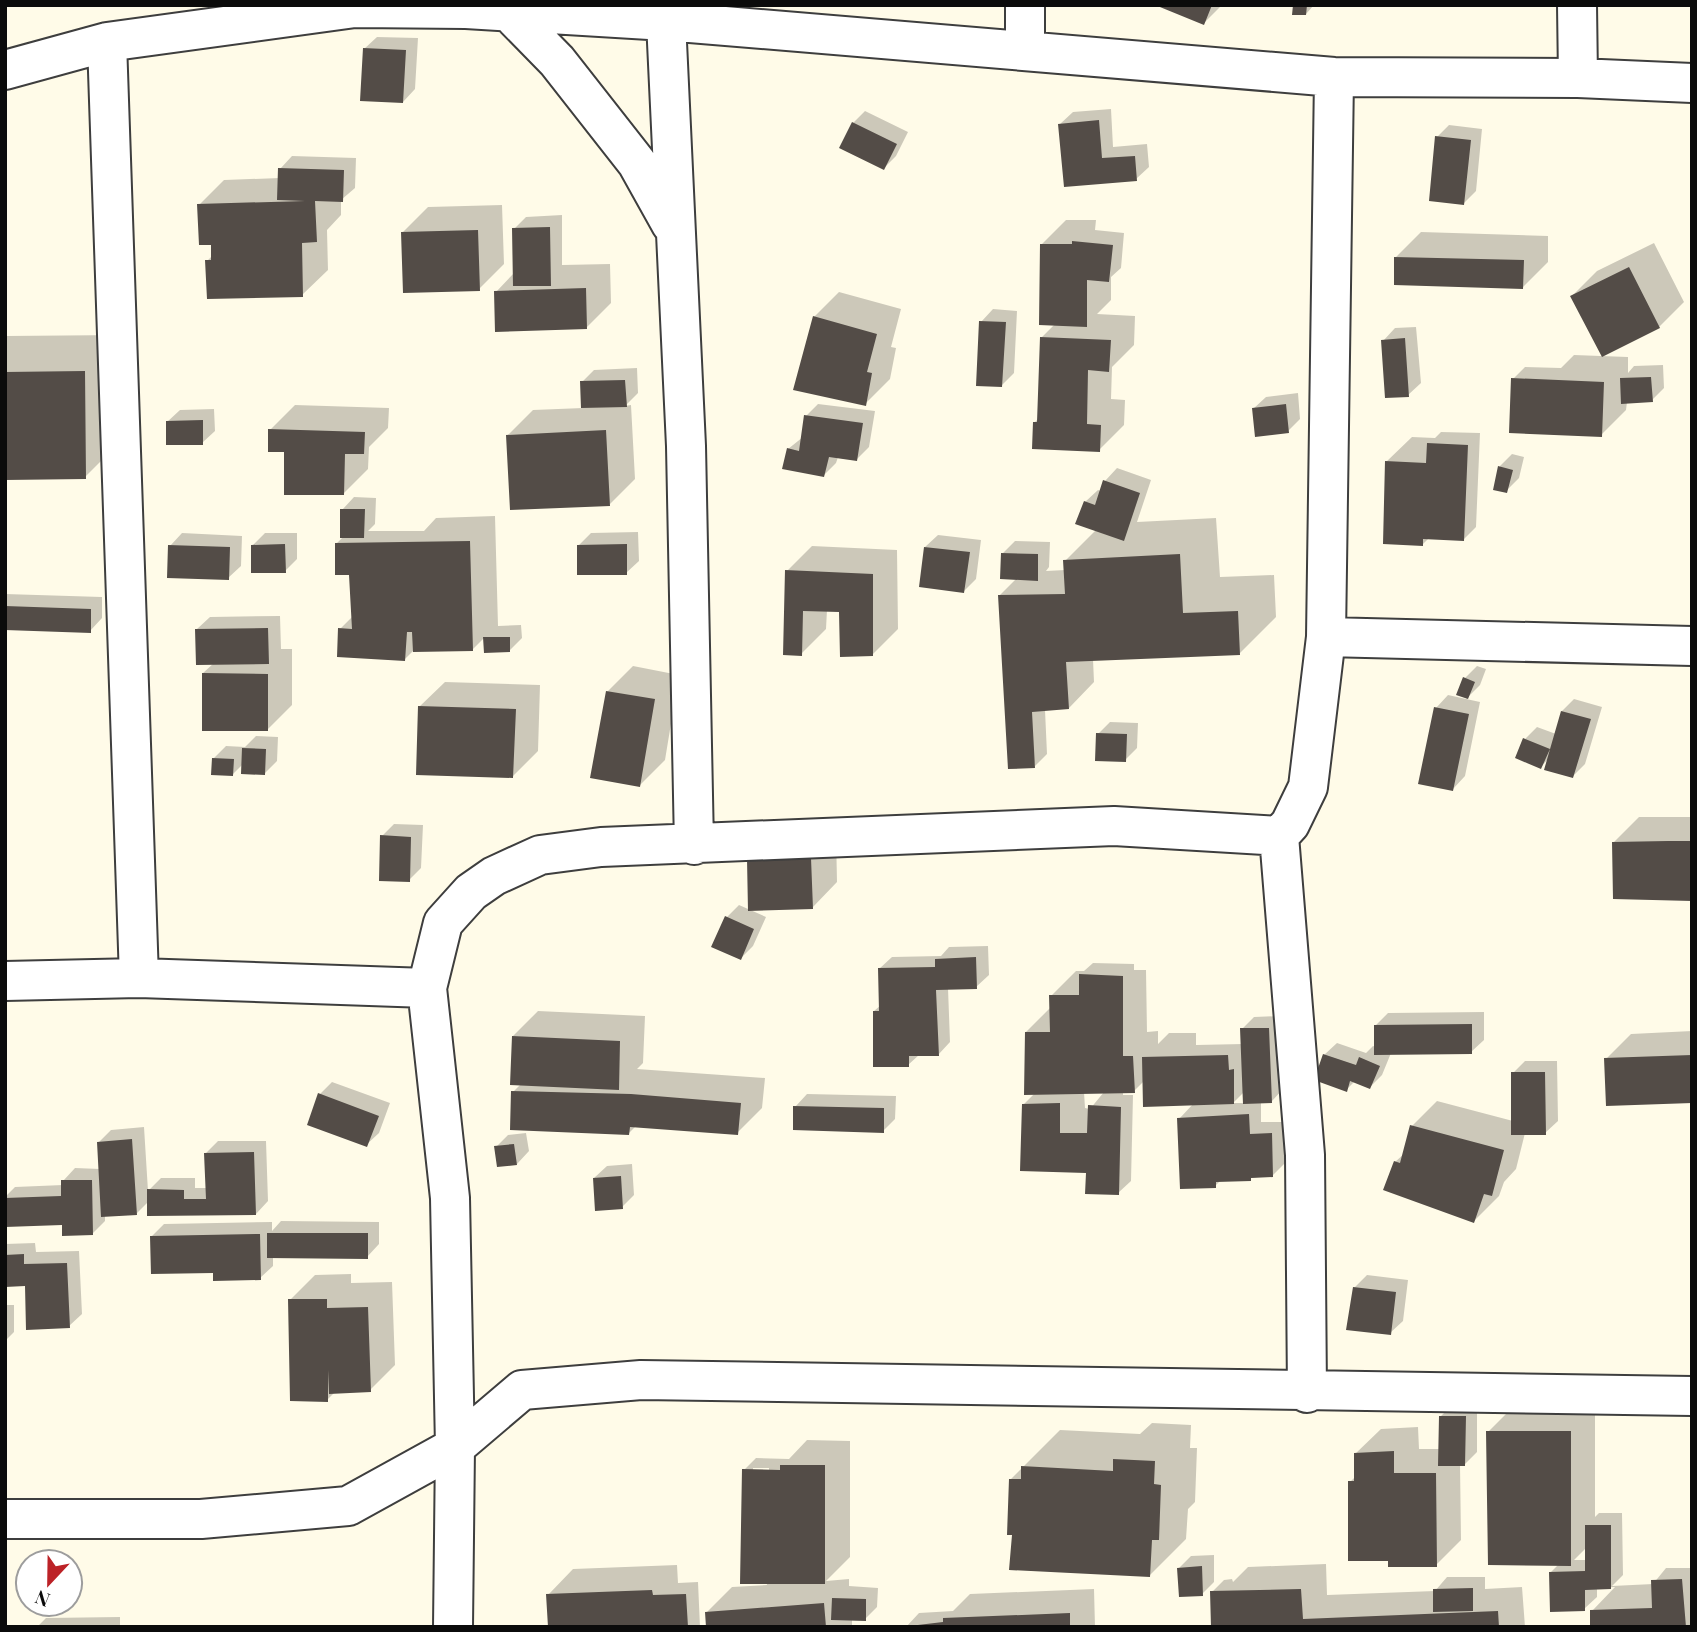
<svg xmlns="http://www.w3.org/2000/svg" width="1697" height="1632" font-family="'Playfair Display',serif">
	<rect width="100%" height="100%" fill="#fffbe8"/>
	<path fill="#0003" fill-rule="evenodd" d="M1159 5H1222L1204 23Z
		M1294 5H1314L1306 14Z
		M377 37 418 38 415 89 403 102 364 49Z
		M1111 109 1113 147 1147 144 1149 167 1136 179 1065 185 1060 124 1073 112Z
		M865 111 908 132 896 156 884 168 853 123Z
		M1449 125 1482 129 1476 191 1464 203 1437 137Z
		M292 156 356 158 355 188 341 200V215L327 230 328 270 302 295 207 261 213 255V243L199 205 224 180 280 178V169Z
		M502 205 504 264 479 289 403 232 428 207Z
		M562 215V265L610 264 611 303 586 328 496 292 514 273V229L526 217Z
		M1066 220H1096L1095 230 1124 233 1121 268 1111 277V300L1097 314 1135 316 1134 345 1112 367 1111 399 1125 400 1124 425 1099 450 1034 423 1039 418 1041 338 1055 324 1041 245Z
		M1421 232 1548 236V262L1523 287 1396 257Z
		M1654 243 1684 302 1659 327 1572 296 1597 271Z
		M839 292 901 309 891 347 896 348 890 379 865 404 814 317Z
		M993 309 1017 311 1014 373 1002 385 981 322Z
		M1416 327 1421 383 1408 395 1383 341 1395 328Z
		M121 335 122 440 85 477 5 478V336Z
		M1574 355 1628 357V373L1634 366 1663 365 1664 388 1652 400 1627 402 1626 410 1601 435 1513 379 1525 367 1561 368Z
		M637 368 638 393 625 406 631 405 635 479 610 504 508 435 533 410 583 408 582 382 594 370Z
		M1298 393 1300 419 1288 431 1253 409 1266 397Z
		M818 404 875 411 869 447 857 459 838 457 836 463 824 475 788 449 803 437 806 416Z
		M295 405 389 408 388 428 369 447 368 469 343 494 286 450 270 430Z
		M214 409 215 431 202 443 167 422 180 410Z
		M1441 432 1480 433 1476 527 1464 539 1429 538 1423 544 1386 462 1412 437 1435 438Z
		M1512 454 1524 457 1519 478 1506 491 1500 466Z
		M1117 468 1151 480 1137 522 1216 518 1220 577 1274 575 1276 617 1239 654 1093 659 1094 682 1069 708 1045 710 1047 754 1035 766 999 596 1017 578 1003 553 1015 541 1050 542 1049 567 1046 571 1065 570V561L1097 529 1085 502 1098 490 1101 491 1105 481Z
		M354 497 376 498 375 524 368 531H424L436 518 495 516 498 626 521 625 522 638 510 650 485 651V637L473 649 413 651 405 659 340 629 353 616 350 573 337 543 344 536 342 510Z
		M638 532 639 561 626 573 578 546 591 533Z
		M182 533 242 536 241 566 228 578 170 546Z
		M265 533H297V559L285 571 253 545Z
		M938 535 981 540 976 579 964 591 925 547Z
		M812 546 897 550 898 629 872 655 841 611 827 610 826 629 801 654 787 571Z
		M5 594 102 597V618L90 631 5 629Z
		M280 616 281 649H292V705L267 730 203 673 214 663 197 629 210 617Z
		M633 666 679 675 665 760 640 785 607 692Z
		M1477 666 1486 669 1480 685 1466 699 1465 678Z
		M445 682 540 685 538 751 513 776 419 707Z
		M1448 695 1480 702 1465 776 1453 789 1436 708Z
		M1574 699 1602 707 1585 764 1573 776 1549 758 1541 767 1525 739 1537 727 1556 734 1562 711Z
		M1110 722 1138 723 1137 748 1125 760 1098 734Z
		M256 736 278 737 277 761 265 773 243 764 233 774 213 759 226 746 245 747Z
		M1639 817H1692V899L1614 842Z
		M394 824 423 825 421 868 409 880 382 836Z
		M836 833 837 882 812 908 749 860Z
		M739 905 766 917 753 946 741 958 727 917Z
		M988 946 989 975 976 987 948 988 950 1042 938 1055H919L908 1065 874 1011 881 1005 879 969 892 957 941 956 949 947Z
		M1093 963 1134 964V970H1146L1147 1032 1158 1031V1044L1169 1033H1196V1045L1243 1044 1242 1029 1254 1017 1281 1016 1284 1088 1272 1101H1261V1122H1284L1285 1163 1272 1176 1221 1180 1215 1186 1179 1119 1194 1103 1144 1081 1134 1091 1123 1092V1095H1133L1131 1181 1118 1193 1088 1171 1023 1105 1035 1093 1026 1032 1051 1007V996L1076 971H1084ZM1084 1092H1104L1090 1109 1085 1108ZM1244 1092 1245 1103H1233Z
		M538 1011 645 1016 643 1063 637 1069 765 1078 762 1108 737 1133 637 1125 629 1133 513 1092 521 1084 513 1036Z
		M1484 1012V1040L1471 1052 1391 1053 1382 1075 1370 1087 1355 1081 1346 1090 1324 1055 1337 1043 1366 1053 1373 1046 1376 1047V1025L1388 1013Z
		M1692 1031V1102L1606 1059 1631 1034Z
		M1525 1061H1557L1558 1121 1545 1133H1525L1516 1169 1504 1182 1499 1196 1474 1221 1395 1162 1405 1153 1412 1126 1437 1101 1513 1121V1073Z
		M332 1082 390 1103 379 1133 366 1145 320 1094Z
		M807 1094 896 1096 895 1119 883 1131 795 1107Z
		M144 1127 148 1191 161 1178H195V1188H208L206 1153 218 1141H266L268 1201 256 1214 149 1201 136 1214 105 1215V1221L92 1234 63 1223 5 1225V1197L15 1187 63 1185V1181L75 1168 100 1169 99 1142 111 1130Z
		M526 1133 529 1151 517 1164 496 1147 508 1135Z
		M632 1164 634 1195 622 1207 594 1178 607 1166Z
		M281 1221 379 1222V1244L367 1257H273V1266L260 1278 214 1271 152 1236 164 1224 272 1222V1231Z
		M35 1243 36 1252 79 1251 82 1314 69 1326 26 1284 5 1285V1244Z
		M351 1274V1283L392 1282 395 1365 370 1390 335 1392 327 1400 290 1300 315 1275Z
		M1367 1275 1408 1280 1403 1321 1390 1333 1354 1288Z
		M5 1305H14V1332L5 1341Z
		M1453 1404 1477 1405V1452L1465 1464H1460L1461 1540 1436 1565 1389 1559 1350 1482 1356 1476 1355 1454 1381 1429 1418 1427 1419 1449H1440V1417Z
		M1513 1407H1595V1517L1599 1513H1622L1623 1575 1612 1586 1653 1584 1666 1568H1692V1627H1592V1611L1615 1587 1597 1588V1597L1584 1609 1551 1572 1559 1564 1488 1432ZM1587 1547V1560H1574Z
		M1152 1423 1191 1425 1190 1448H1197L1195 1502 1188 1509 1186 1539 1149 1576 1013 1533 1010 1480 1060 1430 1140 1434Z
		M807 1440 850 1441V1557L826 1581 849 1579V1586L878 1588 877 1607 865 1619H852V1627H708L707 1612 732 1587 767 1585 744 1470 756 1458 789 1459ZM753 1468H769V1472L753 1471Z
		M1214 1555V1582L1202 1594 1179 1568 1191 1556Z
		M1326 1564 1327 1595 1435 1591 1447 1577H1485V1589L1522 1587 1525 1627H1213L1212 1592 1224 1580 1232 1579 1233 1582 1248 1567Z
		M677 1565 678 1583 698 1582 700 1627H550L548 1595 573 1569Z
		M1094 1589 1095 1627H906L919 1613 953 1611 970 1594Z
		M120 1617V1627H37L46 1618Z"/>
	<path fill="#534c47" d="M1155 5H1212L1204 25Z
		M1293 5H1307L1306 15H1292Z
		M363 48 406 50 403 103 360 101Z
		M1099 120 1102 158 1135 156 1137 181 1064 187 1058 124Z
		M852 122 897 144 884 170 839 148Z
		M1435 136 1471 140 1464 205 1429 201Z
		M278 168 344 170 343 202 315 201 317 242 302 243 303 297 207 299 205 260H211V245H199L197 204 305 201 277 200Z
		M550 227 551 286H513L512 228Z
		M478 230 480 291 403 293 401 232Z
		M1072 241 1113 245 1109 282 1087 280V327L1039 325 1040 244H1072Z
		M1394 257 1524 260 1523 289 1394 285Z
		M1629 267 1660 328 1602 357 1570 296Z
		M586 288 587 329 495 332 494 291Z
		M813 316 877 334 867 372 872 373 866 406 793 390Z
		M979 321 1006 322 1002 387 976 386Z
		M1040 337 1111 340 1109 372 1088 370 1087 424 1101 425 1100 452 1032 449 1033 422H1037Z
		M1405 338 1409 397 1385 398 1381 340Z
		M85 371 86 479 5 480V372Z
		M1651 377 1653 402 1621 404 1620 378Z
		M1511 378 1604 382 1602 437 1509 433Z
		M625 380 627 407 581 408 580 381Z
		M1286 404 1289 433 1255 437 1252 408Z
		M804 415 863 423 857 461 829 457 824 477 782 469 787 448 799 451Z
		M203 420V445H166V421Z
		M268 429 365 432 364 454H345L344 495H284V452H268Z
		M606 430 610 506 510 510 506 435Z
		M1427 443 1468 445 1464 541 1423 539V546L1383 544 1385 461 1426 463Z
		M1498 466 1513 470 1507 493 1493 490Z
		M1103 480 1140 493 1124 541 1075 524 1084 501 1095 505Z
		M340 509H365L364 538H340Z
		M470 541 473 651 413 652 412 632H407L405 661 337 657 338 628 352 629 349 575H335V543Z
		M285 544 286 573H251V545Z
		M627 544V575H577V545Z
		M168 545 230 547 229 580 167 578Z
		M924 547 970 552 964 593 919 587Z
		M1001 553 1038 554V581L1000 579Z
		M1180 554 1183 613 1238 611 1240 655 1066 662 1069 709 1032 712 1035 768 1008 769 998 595 1065 594 1063 560Z
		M785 570 873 574V656L840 657 839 612 803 611 802 656 783 655Z
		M5 606 91 609V633L5 630Z
		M268 628 269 664 196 665 195 629Z
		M483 637H510V652L484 653Z
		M202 673 268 674V731H202Z
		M1463 677 1475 682 1468 699 1456 695Z
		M606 691 655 699 640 787 590 778Z
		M418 706 516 709 513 778 416 775Z
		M1434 707 1469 714 1453 791 1418 784Z
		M1561 711 1591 719 1573 778 1544 770Z
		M1096 733 1127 734 1126 762 1095 761Z
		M1523 738 1550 749 1541 769 1515 758Z
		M242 748 266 749 265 775 241 774Z
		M212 758 234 759 233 776 211 775Z
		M380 835 411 837 410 882 379 881Z
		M1668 841H1692V901L1613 899 1612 842Z
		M811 858 813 909 748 911 747 859Z
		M725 916 754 929 741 960 711 947Z
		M976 957 977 989 936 990 939 1056H909V1067H873V1011H879L878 968 935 967V959Z
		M1079 974 1123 976V1056H1133L1135 1093 1024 1095 1025 1032H1050L1049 995H1079Z
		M1472 1024V1054L1374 1055V1025Z
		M1240 1028H1269L1272 1103 1243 1104Z
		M512 1036 620 1041 619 1090 510 1085Z
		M1323 1054 1356 1065 1359 1057 1380 1066 1370 1089 1350 1081 1347 1092 1314 1080Z
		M1228 1055 1229 1070 1234 1069V1104L1143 1107 1142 1057Z
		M1692 1055V1103L1606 1106 1604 1058Z
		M1511 1072H1545L1546 1135H1511Z
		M511 1091 631 1094 741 1103 738 1135 630 1127 629 1135 510 1130Z
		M318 1093 379 1116 367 1147 307 1125Z
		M1060 1103V1133H1087L1088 1105 1121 1107 1119 1195 1085 1194 1086 1173 1020 1171 1022 1104Z
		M793 1106 884 1108V1133L793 1130Z
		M1249 1114 1250 1134 1272 1133 1273 1177 1251 1178V1181L1216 1182V1188L1180 1189 1177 1118Z
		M1410 1125 1504 1150 1492 1196 1484 1194 1474 1223 1383 1190 1394 1161 1400 1163Z
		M132 1139 137 1215 101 1217 97 1142Z
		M514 1144 517 1165 497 1167 494 1146Z
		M254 1152 256 1215 147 1216V1189L184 1190V1199H206L204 1153Z
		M621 1176 623 1209 595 1211 593 1178Z
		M61 1180H92L93 1235 62 1236V1225L5 1227V1198L61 1196Z
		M267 1233H368V1259L267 1258Z
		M260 1234 261 1280 213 1281V1273L151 1274 150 1236Z
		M24 1254V1264L67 1263 70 1328 26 1330 25 1286 5 1287V1255Z
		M1353 1287 1396 1292 1391 1335 1346 1330Z
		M288 1299H327V1308L368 1307 371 1392 329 1394 328 1370V1402L290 1401Z
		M1439 1416H1466L1465 1466H1438Z
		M1486 1431H1571V1566L1488 1565Z
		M1394 1451V1473H1436L1437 1567H1388V1561H1348V1481H1354V1453Z
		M1113 1459 1155 1461 1154 1484 1161 1485 1159 1540H1152L1150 1577 1009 1570 1012 1535H1007L1009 1479H1021V1466L1113 1471Z
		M780 1465H825V1584H740L742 1469 780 1470Z
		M1585 1525H1611V1589L1585 1590V1611L1550 1612 1549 1572 1585 1571Z
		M1202 1566 1203 1596 1179 1597 1177 1568Z
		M1682 1579 1686 1627H1590V1610L1652 1608 1651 1580Z
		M1473 1588V1611L1433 1612V1589Z
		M1301 1589 1303 1619 1498 1611 1499 1627H1211L1210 1591Z
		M652 1590 653 1595 686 1594 688 1627H548L546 1594Z
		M832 1598 866 1599V1621L831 1620Z
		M824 1603 826 1627H706L705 1612Z
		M1070 1613V1627H901L943 1622V1618Z"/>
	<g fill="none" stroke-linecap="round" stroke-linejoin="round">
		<g stroke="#3e3e3e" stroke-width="42">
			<path id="minor" d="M1577 5 1578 78
				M510 13 557 61 637 163 671 224
				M666 21 686 446 694 845
				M107 42 139 978
				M1025 49V5
				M5 70 107 42 355 8 466 9 666 21 1334 77 1578 78 1692 83
				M1326 637 1692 646
				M1279 836 1305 1155 1307 1393
				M5 981 139 978 427 988
				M5 1519H201L348 1506 455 1447 522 1390 641 1380 1692 1396
				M453 1627 455 1447 450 1198 427 988 443 923 471 892 494 876 540 855 601 847 1114 826 1279 836 1290 824 1308 787 1326 637 1334 77"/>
		</g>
		<use href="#minor" stroke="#fff" stroke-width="38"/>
	</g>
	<rect width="1697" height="1632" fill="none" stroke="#0b0b0b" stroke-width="14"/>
	<g transform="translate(49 1583) rotate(202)"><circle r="33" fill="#ffffff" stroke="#9d9d9d" stroke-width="2"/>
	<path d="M0-5L12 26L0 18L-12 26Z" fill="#bc2227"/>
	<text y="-10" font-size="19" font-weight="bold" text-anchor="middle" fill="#0b0b0b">N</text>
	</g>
</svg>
